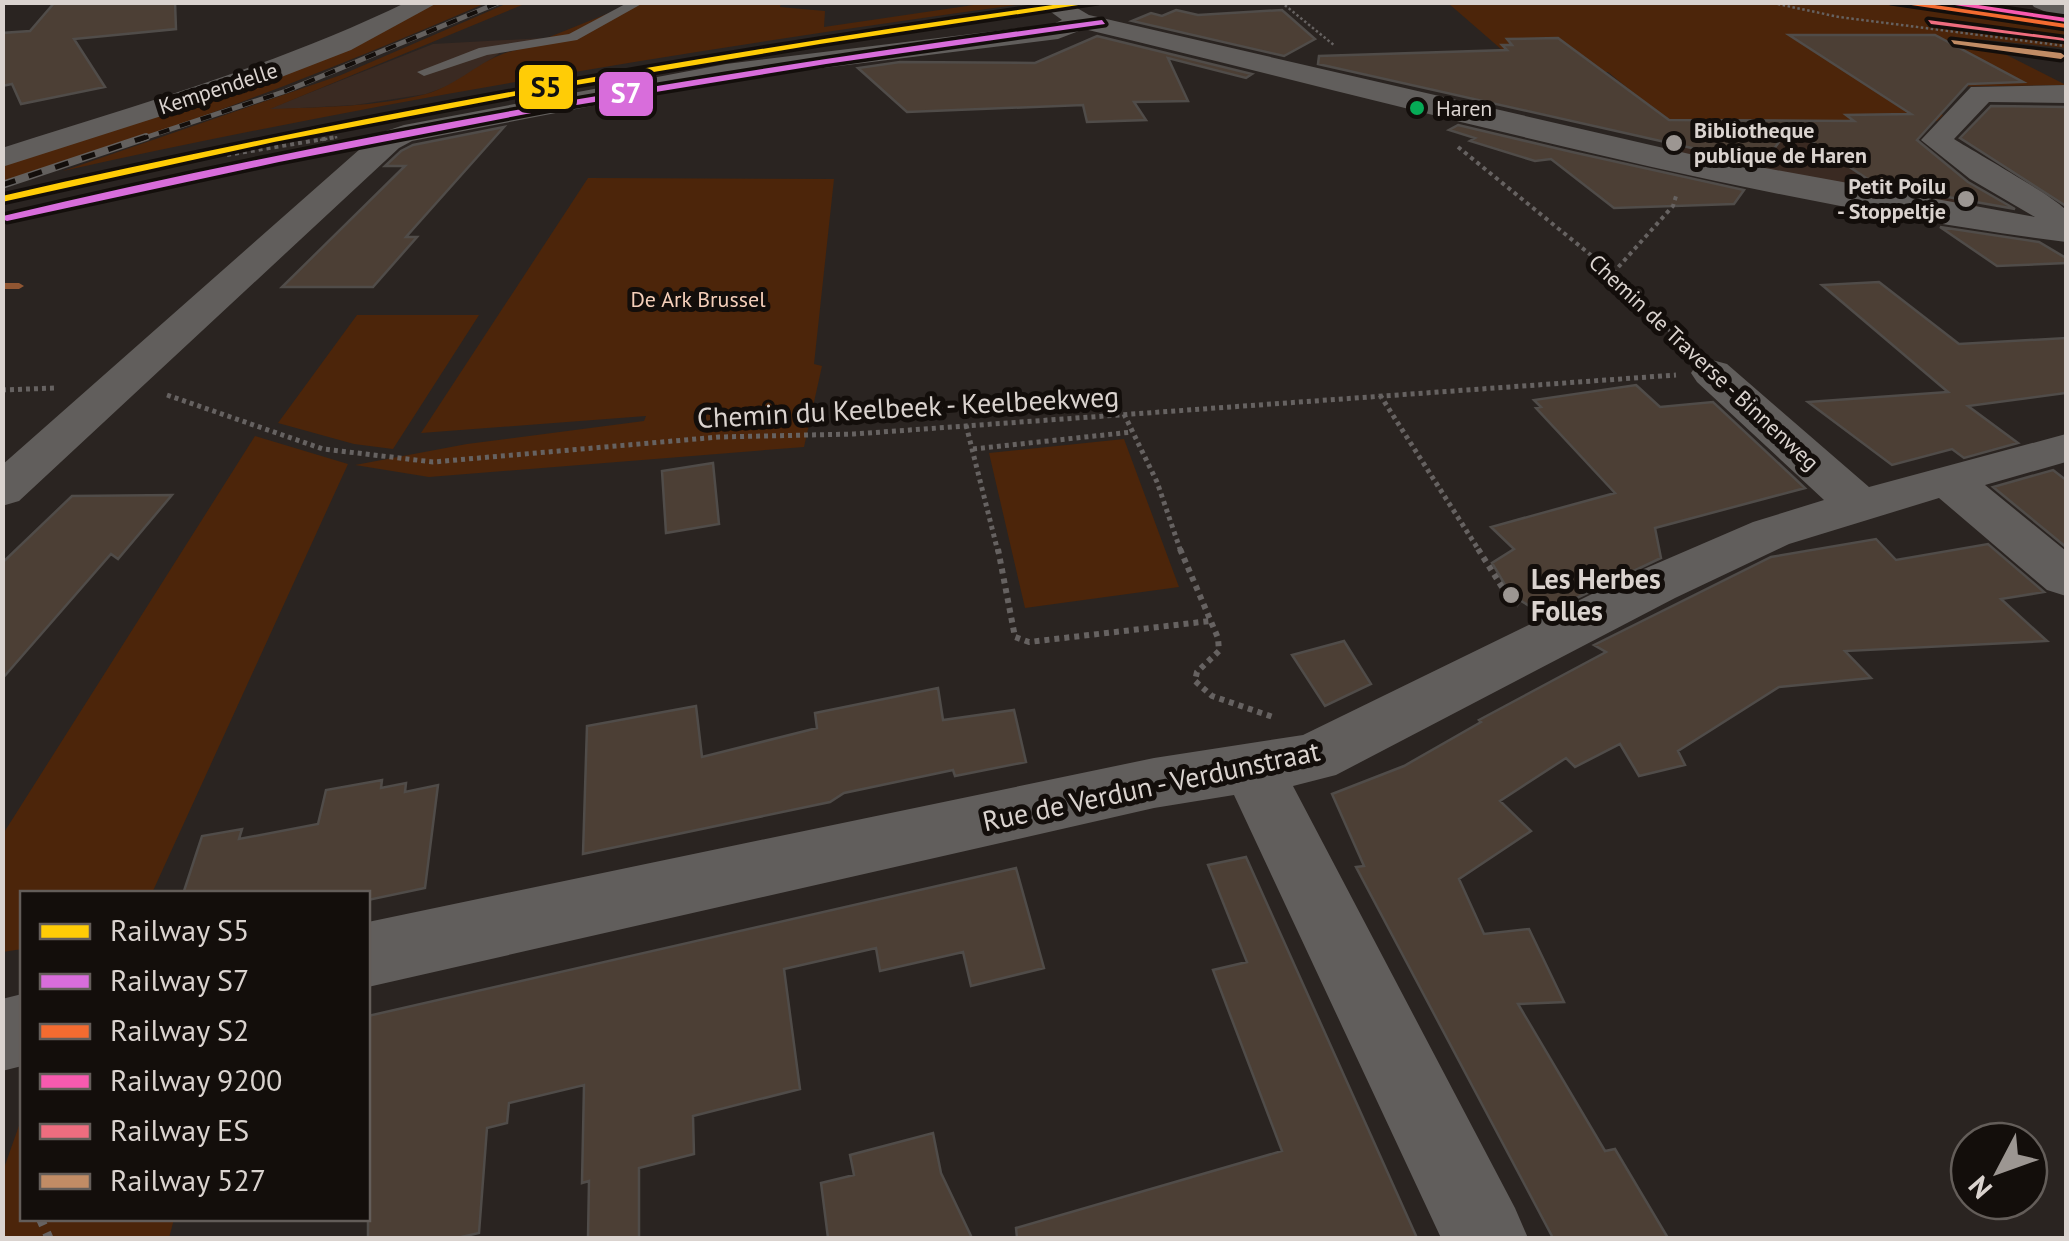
<svg xmlns="http://www.w3.org/2000/svg" width="2069" height="1241" font-family="'PT Sans',sans-serif">
	<rect width="100%" height="100%" fill="#2a2421"/>
	<path fill="#3a2a22" d="M543 38 517 50 500 53 454 84 426 94 355 105 266 110 433 44Z
		M1665 119 1803 121 1949 188 1984 210 1826 184 1680 152 1689 139Z"/>
	<path fill="#4c250a" d="M1865 2 2066 28V48L1975 39 2066 85 1915 87 1908 94 1943 115 1937 121 1686 127 1677 119H1665L1608 72 1531 75 1448 3Z
		M432 3H486C329 71 167 134 3 181V159Z
		M508 3H527L270 109C322 107 376 107 426 94 460 85 483 56 517 50L634 3H781L780 7 825 11 824 27 987 3H1031C706 47 383 100 63 171L341 75Z
		M588 178 834 179 814 364 822 366 804 447 429 477 355 465 467 444 644 421 646 416 421 433Z
		M357 315H479L393 449 354 444 278 423Z
		M255 436 348 464 152 893 22 894V949L3 952V834Z
		M1124 439 1179 587 1025 608 989 453Z
		M22 1117V1218L174 1219 169 1238H3V1171Z"/>
	<g fill="none" stroke-linecap="round" stroke-linejoin="round">
		<path fill="#915632" fill-rule="evenodd" d="M2 283H19L24 286 19 289H2Z"/>
	</g>
	<path fill="#4c3f35" stroke="#504c49" stroke-width="2.5" d="M55 2H175L176 29 74 39 105 87 21 104 12 84 2 86V33L30 31Z
		M1176 10 1198 15 1282 10 1315 39 1284 56 1132 21 1151 13 1162 16Z
		M1789 35H1935L2023 82 1968 84 1917 140 1968 182 2015 209 1875 184 1790 127 1763 164 1318 64 1319 56 1507 50 1502 45H1512L1507 39 1558 38 1669 120 1854 121 1846 115 1911 114Z
		M1097 36 1252 74 1246 78 1168 58 1188 101 1134 102 1146 120 1087 122 1083 105 907 112 858 68 900 62 1035 63Z
		M1991 106 2066 107V206L1960 138Z
		M1458 125 1572 152 1744 190 1734 204 1614 208 1551 159 1535 161 1470 141 1475 138 1449 130Z
		M504 127 406 237H417L373 287H282L405 166H385L401 151 413 145Z
		M1940 227 2039 242 2066 258V263L1997 266Z
		M1879 282 1959 344 2066 338V393L1968 406 2018 443 1964 458 1952 449 1892 465 1808 402 1948 392 1822 285Z
		M1636 385 1660 407 1713 402 1805 488 1655 528 1661 558 1543 614 1511 595 1492 563 1514 549 1491 527 1615 493 1536 408 1541 407 1534 400Z
		M713 463 719 524 666 533 662 471Z
		M2053 470 2066 480V547L1993 487Z
		M172 495 118 559 111 554 2 679V563L72 496Z
		M1876 539 1896 560 1988 544 2044 592 2001 599 2047 641 1845 651 1871 678 1779 687 1678 751 1685 765 1639 776 1620 744 1575 767 1566 758 1500 801 1531 831 1459 879 1484 934 1529 929 1564 1002 1518 1004 1605 1151 1615 1149 1668 1238H1553L1356 867 1364 866 1332 794 1404 766 1481 722 1479 720 1606 652 1594 645 1771 557Z
		M1344 641 1371 684 1325 706 1292 655Z
		M938 688 943 720 1014 710 1026 762 955 776 953 770 844 793 830 802 583 854 587 726 696 706 702 757 817 728 815 713Z
		M382 780 381 788 406 783 405 792 438 785 425 888 368 900V894H183L202 836 242 829 239 839 318 824 326 790Z
		M1246 857 1417 1238H1017L1016 1228 1282 1151 1213 970 1247 962 1208 865Z
		M1016 868 1044 968 971 986 963 952 880 971 876 948 784 969 800 1089 693 1116 694 1154 639 1168V1238H588L589 1181 582 1183 584 1085 509 1103 507 1123 487 1128 479 1233 457 1238H368V1016Z
		M933 1133 941 1173 972 1238H828L821 1183 854 1175 850 1155Z"/>
	<g fill="none" stroke-linecap="round" stroke-linejoin="round">
		<path stroke="#666261" stroke-width="2.5" stroke-dasharray="2.5 2.5" stroke-linecap="butt" d="M1281 2 1335 46
			M1768 2 1839 17 2066 46
			M320 140 338 137"/>
		<path stroke="#666261" stroke-width="4" stroke-dasharray="4 4" stroke-linecap="butt" d="M1458 147 1613 273 1659 319
			M227 155 336 137
			M1613 273 1673 206 1677 193"/>
		<path stroke="#666261" stroke-width="5" stroke-dasharray="4 4" stroke-linecap="butt" d="M1657 317 1686 346
			M2 390 55 388
			M167 395 323 449 433 462 719 437 854 434 1676 375
			M1380 395 1480 552
			M1124 414 1157 482 1181 552
			M966 425 998 552
			M973 449 1132 432"/>
		<path stroke="#666261" stroke-width="6" stroke-dasharray="5 5" stroke-linecap="butt" d="M998 549 1015 637 1029 642 1210 621
			M1180 549 1218 638 1219 651 1197 672 1195 681 1212 696 1273 717
			M1478 549 1509 598 1519 605"/>
		<path stroke="#666261" stroke-width="9" stroke-dasharray="8 8" stroke-linecap="butt" d="M40 1218 49 1238"/>
		<path fill="#615e5c" fill-rule="evenodd" d="M629 2H645L577 40 487 55 424 76 417 72 479 48 569 34Z"/>
		<path fill="#615e5c" fill-rule="evenodd" d="M407 2H439L351 50 271 81 2 167V148C140 104 277 65 407 2Z
			M1067 2 1089 15 1694 155 2035 217 1970 179 1921 140 1971 87 2066 85V103L1989 102 1954 139C1971 150 2064 202 2066 211 2069 220 2066 233 2066 242 1734 200 1409 106 1084 29L1058 39 726 80 412 141 399 148 19 501 2 506V465L377 134 404 125 726 64 1053 24 1062 20 1040 4Z
			M2030 2 2066 4V20L2034 7Z
			M1712 360 1727 364 1869 487 2066 434V462L1985 485 2066 551V596L2047 590 1939 498 1789 544 1675 598 1336 775 1293 786 1515 1208 1528 1238H1441L1234 795 1154 808 368 987V922L1154 758 1303 735 1637 572 1753 522 1824 500 1697 382 1691 373 1697 364Z
			M22 994V1066L2 1071V999Z"/>
		<g stroke="#63605e" stroke-width="5">
			<path id="rail-far1" d="M138 140 286 91 500 2"/>
		</g>
		<g stroke="#63605e" stroke-width="8">
			<path id="rail" d="M2 185 146 137"/>
		</g>
		<use href="#rail-far1" stroke="#130e0b" stroke-width="4" stroke-dasharray="11" stroke-linecap="butt"/>
		<use href="#rail" stroke="#130e0b" stroke-width="5" stroke-dasharray="14" stroke-linecap="butt"/>
		<g stroke="#130e0b" stroke-width="7">
			<path id="rail-1" d="M1075 2H1098L820 44 546 90 274 142 2 202V196C357 115 714 52 1075 2Z"/>
		</g>
		<g stroke="#130e0b" stroke-width="7">
			<path id="rail-2" d="M1102 20 1105 24 826 64 552 109 279 162 7 221 2 219 3 216C365 130 733 69 1102 20Z"/>
		</g>
		<g stroke="#130e0b" stroke-width="7">
			<path id="rail-3" d="M1891 2H1914L2066 24V28Z"/>
		</g>
		<g stroke="#130e0b" stroke-width="7">
			<path id="rail-4" d="M1935 2H1958L2066 18V22Z"/>
		</g>
		<g stroke="#130e0b" stroke-width="7">
			<path id="rail-5" d="M1928 20 2063 38 2066 41 1931 24Z"/>
		</g>
		<g stroke="#130e0b" stroke-width="7">
			<path id="rail-6" d="M1951 40 2061 53 2065 56 2061 59 1954 44Z"/>
		</g>
		<use href="#rail-1" fill="#ffcc06" fill-rule="evenodd"/>
		<use href="#rail-2" fill="#d86ddb" fill-rule="evenodd"/>
		<use href="#rail-3" fill="#f36b30" fill-rule="evenodd"/>
		<use href="#rail-4" fill="#f75aaf" fill-rule="evenodd"/>
		<use href="#rail-5" fill="#ee6d7f" fill-rule="evenodd"/>
		<use href="#rail-6" fill="#c18c65" fill-rule="evenodd"/>
	</g>
	<circle fill="#06aa56" stroke="#130e0b" stroke-width="4" cx="1417" cy="108" r="9"/>
	<g fill="#9c9692" stroke="#130e0b" stroke-width="4">
		<circle cx="1674" cy="143" r="10"/>
		<circle cx="1966" cy="199" r="10"/>
		<circle cx="1511" cy="595" r="10"/>
	</g>
	<g text-anchor="middle" stroke-width="10" stroke-linejoin="round" paint-order="stroke">
		<g font-size="22" fill="#dad3cf" stroke="#130e0b">
			<text transform="translate(218 88) rotate(-18)" y="8">Kempendelle</text>
			<text transform="translate(1704 362) rotate(43)" y="8">Chemin de Traverse - Binnenweg</text>
		</g>
		<g font-size="22" fill="#dad3cf" stroke="#130e0b" text-anchor="start">
			<text x="1436" y="116">Haren</text>
		</g>
		<g font-size="22" font-weight="bold" fill="#dad3cf" stroke="#130e0b" text-anchor="start">
			<text x="1694" y="138">Bibliotheque<tspan x="1694" dy="25">publique de Haren</tspan></text>
			<text x="1946" y="194" text-anchor="end">Petit Poilu<tspan x="1946" dy="25">- Stoppeltje</tspan></text>
		</g>
		<g font-size="22" fill="#f5cfba" stroke="#130e0b">
			<text x="698" y="307">De Ark Brussel</text>
		</g>
		<g font-size="28" fill="#dad3cf" stroke="#130e0b">
			<text transform="translate(908 407) rotate(-3)" y="10">Chemin du Keelbeek - Keelbeekweg</text>
			<text transform="translate(1151 786) rotate(-12)" y="10">Rue de Verdun - Verdunstraat</text>
		</g>
		<g font-size="28" font-weight="bold" fill="#dad3cf" stroke="#130e0b" text-anchor="start">
			<text x="1531" y="589">Les Herbes<tspan x="1531" dy="32">Folles</tspan></text>
		</g>
	</g>
	<g stroke="#130e0b" stroke-width="4">
		<rect x="517" y="63" width="58" height="48" rx="10" fill="#ffcc06"/>
		<rect x="597" y="70" width="58" height="48" rx="10" fill="#d86ddb"/>
	</g>
	<g font-size="28" text-anchor="middle" font-weight="bold" fill="#fff">
		<text x="626" y="103">S7</text>
	</g>
	<g font-size="28" text-anchor="middle" font-weight="bold" fill="#111">
		<text x="546" y="97">S5</text>
	</g>
	<rect width="2069" height="1241" fill="none" stroke="#dad3cf" stroke-width="10"/>
	<rect x="20" y="891" width="350" height="330" fill="#130e0b" stroke="#635d59" stroke-width="2.5"/>
	<rect x="40" y="924" width="50" height="15" fill="#ffcc06" stroke="#635d59" stroke-width="2.5"/>
	<text x="110" y="941" font-size="30" fill="#dad3cf">Railway S5</text>
	<rect x="40" y="974" width="50" height="15" fill="#d86ddb" stroke="#635d59" stroke-width="2.5"/>
	<text x="110" y="991" font-size="30" fill="#dad3cf">Railway S7</text>
	<rect x="40" y="1024" width="50" height="15" fill="#f36b30" stroke="#635d59" stroke-width="2.5"/>
	<text x="110" y="1041" font-size="30" fill="#dad3cf">Railway S2</text>
	<rect x="40" y="1074" width="50" height="15" fill="#f75aaf" stroke="#635d59" stroke-width="2.5"/>
	<text x="110" y="1091" font-size="30" fill="#dad3cf">Railway 9200</text>
	<rect x="40" y="1124" width="50" height="15" fill="#ee6d7f" stroke="#635d59" stroke-width="2.5"/>
	<text x="110" y="1141" font-size="30" fill="#dad3cf">Railway ES</text>
	<rect x="40" y="1174" width="50" height="15" fill="#c18c65" stroke="#635d59" stroke-width="2.5"/>
	<text x="110" y="1191" font-size="30" fill="#dad3cf">Railway 527</text>
	<g transform="translate(1999 1171) rotate(229)"><circle r="48" fill="#130e0b" stroke="#635d59" stroke-width="2.5"/>
	<path d="M0-8L18 38L0 25L-18 38Z" fill="#9c9692"/>
	<text y="-15" font-size="28" font-weight="bold" text-anchor="middle" fill="#dad3cf">N</text>
	</g>
</svg>
